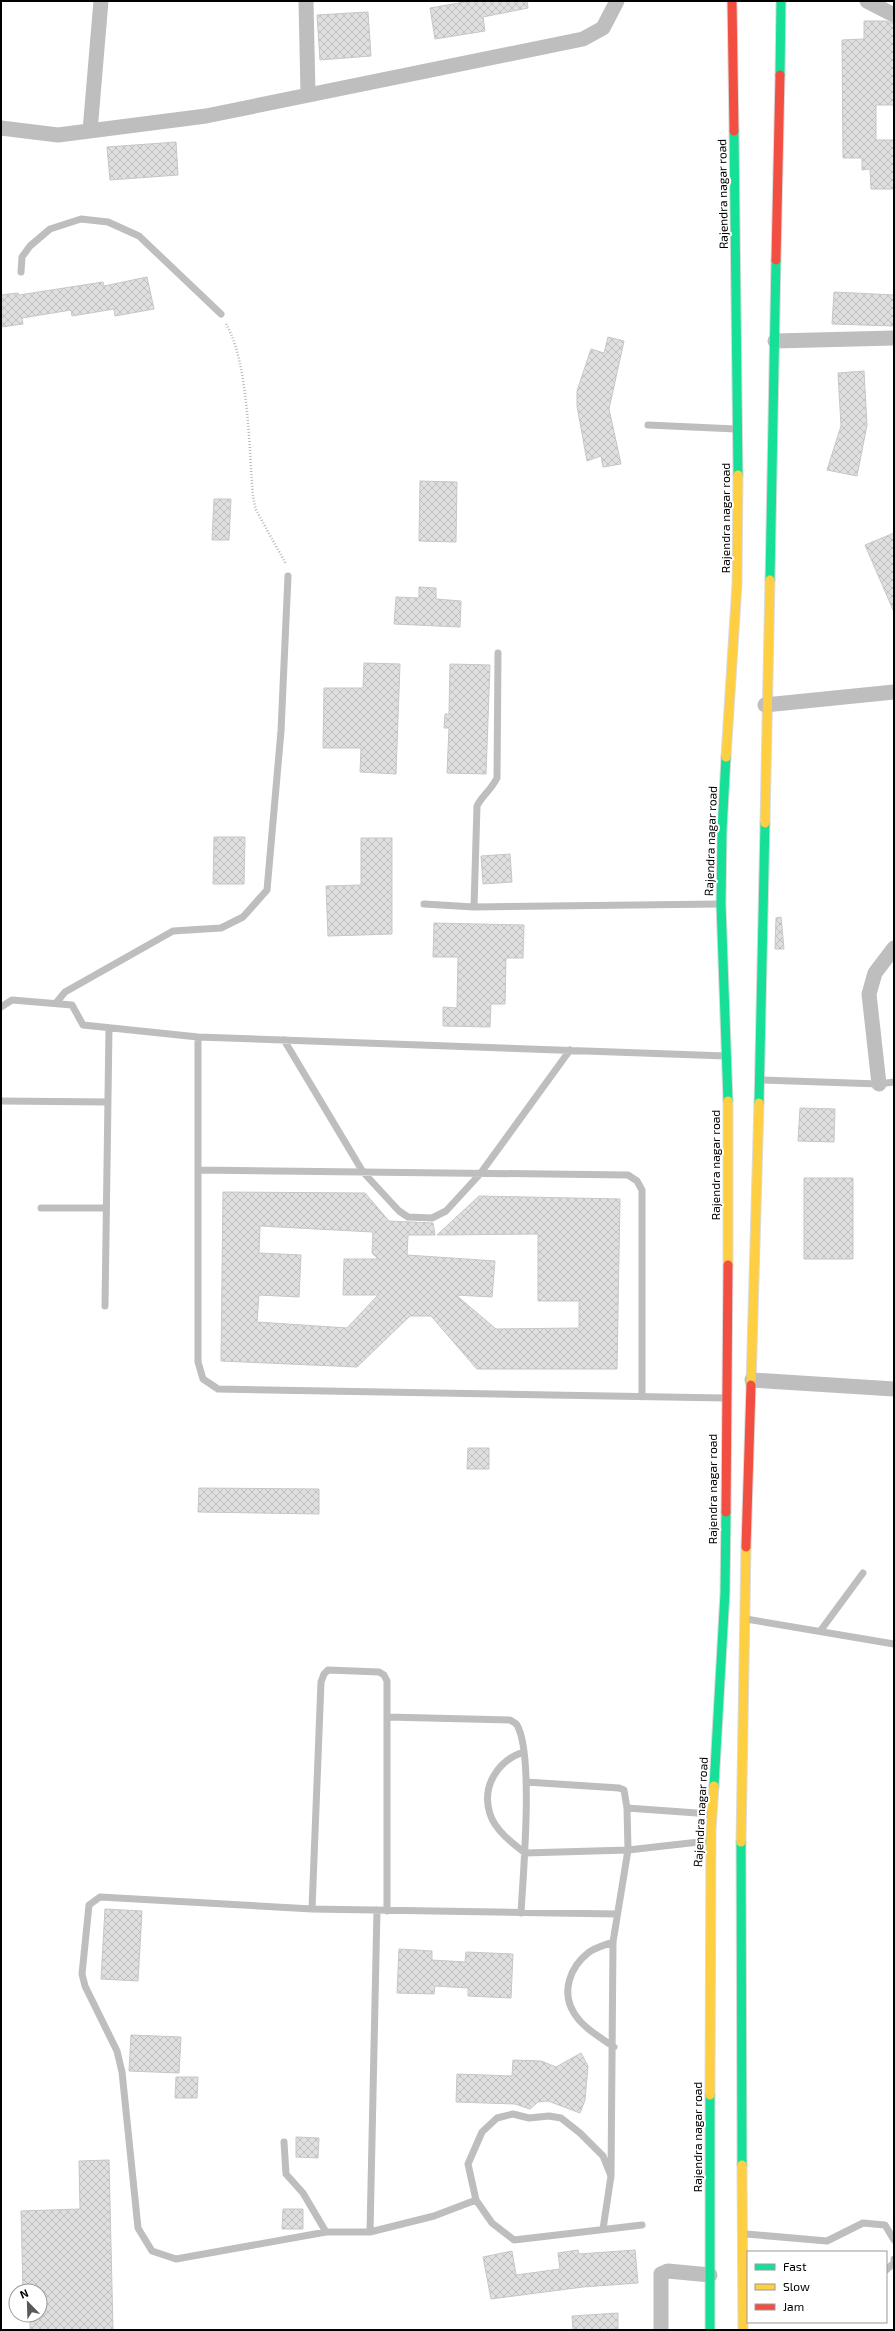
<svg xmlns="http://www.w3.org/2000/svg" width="895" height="2331" font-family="'Exo 2',sans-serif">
	<defs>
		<pattern id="building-cross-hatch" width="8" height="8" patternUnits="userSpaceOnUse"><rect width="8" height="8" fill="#dfdfdf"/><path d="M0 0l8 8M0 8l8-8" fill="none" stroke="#bebebe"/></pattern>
	</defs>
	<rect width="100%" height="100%" fill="#fff"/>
	<path fill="url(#building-cross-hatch)" stroke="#c7c7c7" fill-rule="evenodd" d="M470 1H527L528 8 483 17 485 31 435 39 430 8Z
		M368 12 371 56 320 60 317 15Z
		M864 21H886L894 24V105H876V140H894V189H871L870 169 862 170V158H843L842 40 864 39Z
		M176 142 178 175 110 180 107 147Z
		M147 277 154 309 115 316 114 309 72 316 71 310 22 318 23 324 1 327V295L18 293 19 295 103 282 104 286Z
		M834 292 894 295V326L832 324Z
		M608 337 624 341 609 409 621 464 603 467 601 456 587 461 577 406V391L591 349 604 353Z
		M864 371 867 425 857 476 827 470 841 426 838 373Z
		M420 481 457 482 456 542 419 541Z
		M214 499H231L229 540H212Z
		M894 533V612L865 545Z
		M419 587 436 588V599L461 601 460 627 394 624 396 597 419 598Z
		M364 663 400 664 396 774 360 772 361 748H323L324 688H363Z
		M450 664 490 665 486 774 447 773 449 728H444L445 714H449Z
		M214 837H245L244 884H213Z
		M361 838H392V934L328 936 326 886 361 885Z
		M510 854 512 882 483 884 481 856Z
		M781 917 784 949H775L776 918Z
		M434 923 524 925 523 958H506L505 1004H491L490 1027 443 1026V1007L457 1008 458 957H433Z
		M800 1108 835 1109 834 1142 798 1141Z
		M804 1178H853V1259H804Z
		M223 1192 365 1193 389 1221 433 1223 435 1235H408L407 1255 495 1261 492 1297 456 1295 496 1329 579 1328V1301H538V1234L437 1235 479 1196 620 1199 617 1369H477L431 1316H410L357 1367 221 1361ZM260 1226 373 1232 372 1253 378 1259H344L343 1295H378L347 1328 257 1322 259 1295 299 1297 301 1255 259 1253Z
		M468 1448H489V1469H467Z
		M199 1488 319 1489V1514L198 1512Z
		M105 1909 142 1911 138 1981 101 1979Z
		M399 1949 432 1951V1960L465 1962 466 1952 513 1954 511 1998 468 1996V1988L435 1986 434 1994 397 1993Z
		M131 2035 181 2037 179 2073 129 2071Z
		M581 2053 588 2066 585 2100 580 2113 548 2101 538 2102 530 2109 515 2104 456 2102 457 2074 512 2076 513 2060 541 2061 556 2067Z
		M176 2077H198L197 2098H175Z
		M296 2137 319 2138 318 2158 296 2157Z
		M109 2160 113 2330H30V2315H40V2291H23L21 2211 80 2209 79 2161Z
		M283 2209H303V2229H282Z
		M578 2250 579 2254 635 2250 638 2283 583 2287 491 2299 483 2257 512 2251 516 2275 560 2269 558 2253Z
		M618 2313V2329L573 2330 572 2316Z"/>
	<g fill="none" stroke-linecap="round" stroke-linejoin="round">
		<g stroke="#dbdbdb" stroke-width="11">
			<path id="fast" d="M780 75 781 1
				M734 131 738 475
				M770 580 776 260
				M726 757 722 831 721 904 728 1101
				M759 1103 765 823
				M714 1786 725 1593 726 1512
				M741 1842 742 2165
				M710 2330V2095"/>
		</g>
		<g stroke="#dbdbdb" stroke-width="11">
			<path id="slow" d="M726 757 737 584 738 475
				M765 823 770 580
				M728 1265V1101
				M751 1385 759 1103
				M741 1842 746 1547
				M710 2095 711 1830 714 1786
				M742 2165 743 2330"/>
		</g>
		<g stroke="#dbdbdb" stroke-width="11">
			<path id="jam" d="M732 1 734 131
				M776 260 780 75
				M726 1512 728 1265
				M746 1547 751 1385"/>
		</g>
		<path stroke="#b9b9b9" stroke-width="2.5" stroke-dasharray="1 2" stroke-linecap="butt" d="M226 324C249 363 249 451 253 497L256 510 286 564"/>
		<path stroke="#bebebe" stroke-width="7" d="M21 272 22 257 30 246 50 229 81 219 108 222 139 236 221 314
			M648 425 736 429
			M424 904 474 907 719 904
			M474 907 477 806C482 796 491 790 497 778L498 653
			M56 1003 65 992 173 931 221 928 243 917 267 890 281 731 288 576
			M1 1007 12 1000 72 1005 83 1025 198 1037 726 1056
			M198 1037V1362L203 1379 218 1389 724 1398
			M284 1040 363 1172 399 1211 408 1217 432 1218 446 1211 480 1174 570 1050
			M762 1080 879 1084 894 1082
			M1 1101 108 1102
			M198 1170 628 1175 637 1181 642 1190V1397
			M41 1208H106
			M105 1306 109 1028
			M746 1619 894 1644
			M821 1630 863 1573
			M387 1717 510 1720C513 1722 515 1722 517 1725 534 1754 523 1876 521 1913
			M523 1752C498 1761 481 1786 490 1814 495 1830 512 1843 525 1853L628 1850 627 1808 624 1790 619 1788 526 1782
			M627 1808 711 1814
			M312 1909 321 1682 324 1674 328 1670 379 1672 384 1675 387 1681V1911
			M617 1914 312 1909 100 1897 89 1905 82 1974 85 1986 117 2051 122 2072 138 2228 152 2251 176 2259 326 2232H370L434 2216 476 2200 492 2223 514 2240 642 2225
			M613 1942C606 1945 595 1947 588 1953 570 1967 561 1992 574 2013 583 2028 600 2037 614 2047
			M284 2142 286 2174 303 2193 326 2232
			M611 2176 613 1942 628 1850 708 1841
			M476 2200 468 2164 482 2132 497 2118 513 2114 529 2118 549 2116 561 2118 580 2133 603 2156 611 2176 603 2229
			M370 2232 377 1910
			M746 2234 827 2241 863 2223 885 2225 894 2240
			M886 2270 894 2263V2259"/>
		<path stroke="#bebebe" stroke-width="15" d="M306 1 308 94
			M867 1 894 15
			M1 128 58 135 206 116 583 39 603 28 617 1
			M90 131 101 1
			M775 341 894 338
			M765 705 894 692
			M879 1084 869 994 875 973 894 948
			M752 1380 894 1389
			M661 2330V2274L668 2271 710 2275"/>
		<use href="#fast" stroke="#16e098" stroke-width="9"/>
		<use href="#slow" stroke="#ffcf43" stroke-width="9"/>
		<use href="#jam" stroke="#f24e42" stroke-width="9"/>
	</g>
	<g text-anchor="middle" stroke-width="4" stroke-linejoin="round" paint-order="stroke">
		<g font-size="12" fill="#000" stroke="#fff">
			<text transform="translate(723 194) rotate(-91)" y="4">Rajendra nagar road</text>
			<text transform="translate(726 518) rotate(-90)" y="4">Rajendra nagar road</text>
			<text transform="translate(711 841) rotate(-88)" y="4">Rajendra nagar road</text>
			<text transform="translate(716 1165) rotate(-90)" y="4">Rajendra nagar road</text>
			<text transform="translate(713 1489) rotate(-90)" y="4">Rajendra nagar road</text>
			<text transform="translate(701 1812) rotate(-87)" y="4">Rajendra nagar road</text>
			<text transform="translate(698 2137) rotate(-90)" y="4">Rajendra nagar road</text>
		</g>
	</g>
	<rect width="895" height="2331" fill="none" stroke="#000000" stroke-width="4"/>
	<rect x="747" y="2251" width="140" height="72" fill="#ffffff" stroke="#999999"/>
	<rect x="755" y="2264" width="20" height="6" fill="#16e098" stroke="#999999"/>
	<text x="783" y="2271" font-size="12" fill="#000000">Fast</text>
	<rect x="755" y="2284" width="20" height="6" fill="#ffcf43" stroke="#999999"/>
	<text x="783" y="2291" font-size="12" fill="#000000">Slow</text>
	<rect x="755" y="2304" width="20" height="6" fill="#f24e42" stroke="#999999"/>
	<text x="783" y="2311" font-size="12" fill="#000000">Jam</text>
	<g transform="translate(28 2303) rotate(337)"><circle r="19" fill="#ffffff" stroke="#999999"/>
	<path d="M0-3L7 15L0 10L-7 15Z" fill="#595959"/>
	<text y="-6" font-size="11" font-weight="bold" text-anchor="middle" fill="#000000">N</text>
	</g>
</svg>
